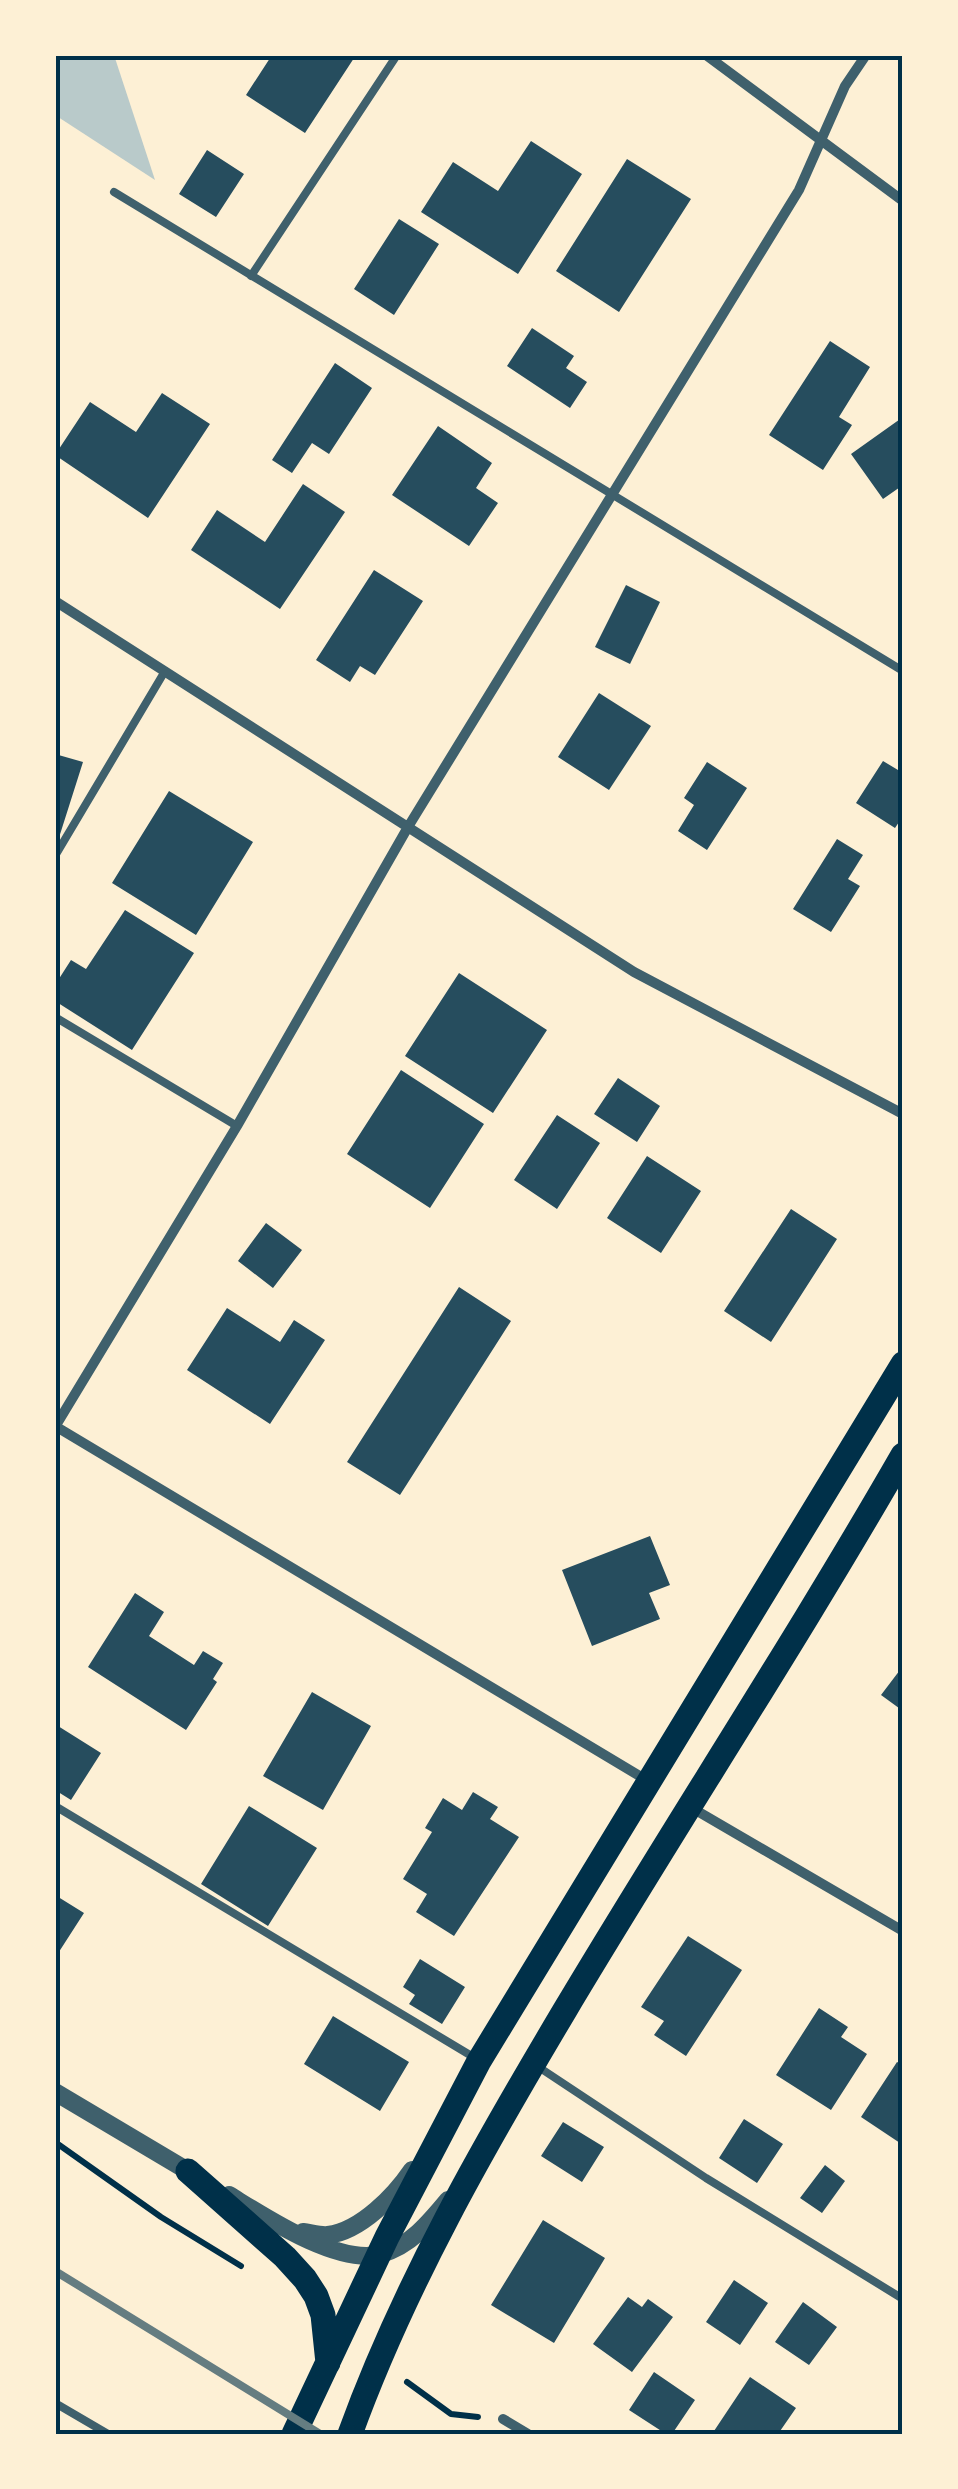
<svg xmlns="http://www.w3.org/2000/svg" width="958" height="2489" font-family="Georgia,serif">
	<rect width="100%" height="100%" fill="#fdf0d5"/>
	<path fill="#b9caca" d="M55 55H114L155 180 55 115Z"/>
	<path fill="#264d5e" d="M272 55H356L305 133 246 95Z
		M531 141 582 174 518 274 421 212 453 162 498 191Z
		M207 150 244 174 216 217 179 194Z
		M627 159 691 199 619 312 556 271Z
		M399 219 439 244 394 315 354 289Z
		M532 328 574 356 566 368 587 382 570 408 507 366Z
		M830 341 870 367 839 417 852 425 823 470 769 435Z
		M335 363 372 388 329 454 312 443 292 473 272 460Z
		M162 393 210 424 148 518 55 455 90 402 136 432Z
		M903 417V485L883 499 851 454Z
		M438 426 492 463 476 488 498 503 469 546 392 495Z
		M303 484 345 512 280 609 191 550 217 510 265 542Z
		M374 570 423 601 375 675 360 666 350 682 316 660Z
		M626 585 660 602 630 664 595 647Z
		M599 693 651 726 609 790 558 757Z
		M55 754 83 762 56 847 55 846Z
		M883 761 903 773V816L895 828 856 803Z
		M707 762 747 788 707 850 678 831 694 805 684 798Z
		M169 791 253 842 196 935 112 883Z
		M837 839 863 855 848 879 860 886 831 932 793 909Z
		M125 910 194 953 132 1050 55 1001V985L71 960 86 969Z
		M459 973 547 1030 493 1113 405 1056Z
		M401 1070 484 1124 430 1208 347 1154Z
		M618 1078 660 1106 637 1142 594 1114Z
		M557 1115 600 1143 557 1209 514 1180Z
		M647 1156 701 1191 661 1253 607 1218Z
		M791 1209 837 1239 771 1342 724 1311Z
		M266 1223 302 1250 273 1288 238 1261Z
		M459 1287 511 1321 400 1495 347 1462Z
		M227 1308 280 1342 294 1320 325 1340 270 1424 187 1370Z
		M650 1536 670 1585 649 1593 660 1619 592 1646 562 1570Z
		M135 1593 164 1612 149 1636 194 1665 203 1651 223 1663 213 1679 217 1682 186 1730 88 1667Z
		M903 1666V1711L881 1695Z
		M312 1692 371 1726 323 1810 263 1776Z
		M58 1726 101 1753 71 1800 55 1790V1732Z
		M473 1792 498 1807 490 1819 519 1837 454 1936 416 1912 427 1894 403 1879 432 1832 425 1828 443 1798 462 1810Z
		M249 1806 317 1848 268 1926 201 1884Z
		M55 1895 84 1913 55 1958Z
		M688 1936 742 1970 686 2056 654 2035 664 2021 641 2007Z
		M420 1959 465 1987 442 2024 409 2004 415 1995 403 1987Z
		M819 2008 848 2027 841 2037 867 2054 831 2110 776 2075Z
		M333 2016 409 2062 380 2111 304 2064Z
		M897 2062 903 2065V2145L861 2117Z
		M744 2119 783 2144 757 2183 719 2158Z
		M563 2122 604 2147 582 2182 541 2156Z
		M825 2165 845 2181 822 2213 800 2198Z
		M543 2220 605 2258 554 2343 491 2305Z
		M734 2280 768 2303 740 2345 706 2322Z
		M628 2297 642 2307 648 2299 673 2317 632 2372 593 2344Z
		M803 2302 837 2327 809 2365 775 2342Z
		M654 2372 695 2400 672 2434H666L629 2410Z
		M750 2377 796 2408 778 2434H712Z"/>
	<g fill="none" stroke-linecap="round" stroke-linejoin="round">
		<path stroke="#003049" stroke-width="6" d="M55 2142 161 2217 241 2266
			M407 2382 451 2414 478 2417"/>
		<path stroke="#3f606c" stroke-width="8" d="M114 192 903 671
			M251 276 397 55
			M55 856 165 671
			M55 1017 237 1126
			M55 1806 475 2058
			M537 2066 706 2178 903 2299
			M55 2403 108 2434"/>
		<path stroke="#3f606c" stroke-width="10" d="M706 55 903 201
			M55 601 634 972 903 1114
			M55 1426 648 1781
			M55 1427 237 1126 408 827 799 190 845 86 866 55
			M692 1808 903 1931
			M503 2419 528 2434"/>
		<path stroke="#3f606c" stroke-width="18" d="M55 2092 198 2177
			M229 2195C265 2217 338 2266 381 2254 410 2246 429 2223 448 2200
			M303 2232C311 2233 321 2236 328 2235 361 2231 395 2195 412 2170"/>
		<path stroke="#003049" stroke-width="25" d="M188 2171 285 2257 305 2279 316 2296 323 2315 328 2363
			M294 2434 387 2237 479 2061 903 1364
			M350 2434C404 2285 484 2146 565 2010 676 1824 795 1643 903 1455"/>
		<path stroke="#657d81" stroke-width="8" d="M55 2271 320 2434"/>
	</g>
	<rect width="958" height="2489" fill="none" stroke="#fdf0d5" stroke-width="115"/>
	<rect x="58" y="58" width="842" height="2374" fill="none" stroke="#003049" stroke-width="4"/>
</svg>
